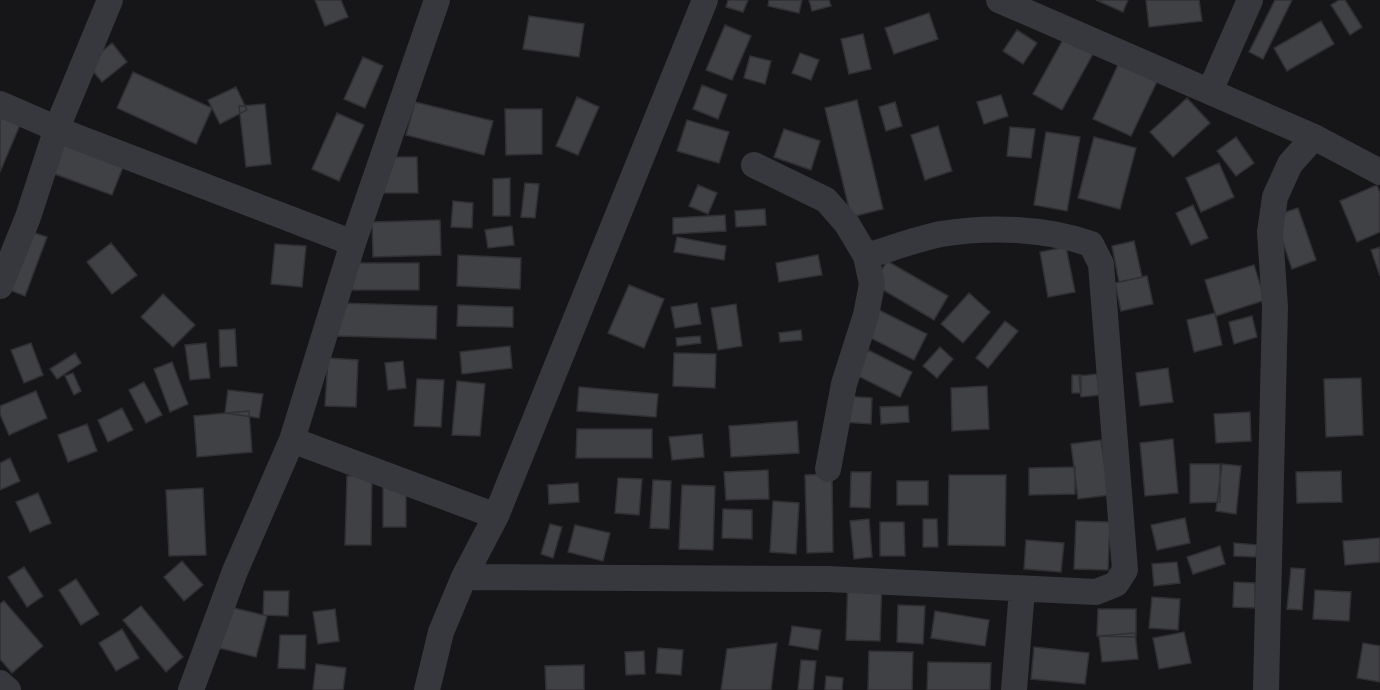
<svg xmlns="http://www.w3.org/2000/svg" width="1380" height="690" font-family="Karla,sans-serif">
	<rect width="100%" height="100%" fill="#161618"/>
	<path fill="#404145" stroke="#303034" stroke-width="1.5" d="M315 0H341L348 17 325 26Z
		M728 0H748L743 12 726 7Z
		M769 0H802L799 13 768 6Z
		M809 0H829L831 6 812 11Z
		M1096 0H1128L1123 12Z
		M1146 0H1199L1202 21 1149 27Z
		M1275 0H1292L1263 59 1249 52Z
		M1339 0H1345L1362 27 1350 35 1331 5Z
		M929 13 938 39 894 54 885 28Z
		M529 16 584 24 579 57 523 49Z
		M1321 21 1334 44 1287 71 1274 48Z
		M725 25 751 36 732 80 706 70Z
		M1017 30 1037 43 1023 64 1003 51Z
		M863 34 871 69 849 74 841 39Z
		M1065 36 1094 52 1062 110 1033 94Z
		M112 43 127 62 102 82 87 64Z
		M1124 52 1163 69 1131 136 1093 119Z
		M800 53 819 60 811 80 792 73Z
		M750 56 771 61 765 84 744 78Z
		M363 57 383 66 365 108 344 99Z
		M133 72 212 108 196 144 117 108Z
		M702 85 727 95 718 119 693 109Z
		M236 87 247 110 220 124 208 100Z
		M1001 95 1008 116 984 124 977 102Z
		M577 97 599 107 578 155 556 146Z
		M1187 98 1210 123 1173 157 1150 132Z
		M857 100 883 209 851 217 825 108Z
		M415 102 493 121 484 155 406 135Z
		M895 102 902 126 886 131 879 107Z
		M265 104 271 164 246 167 239 106Z
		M0 107 25 113 0 172Z
		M505 109H542V154L506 155Z
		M337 113 364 125 339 181 312 169Z
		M687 120 729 132 719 163 677 151Z
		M938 126 952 171 925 180 911 135Z
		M1010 127 1035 129 1031 158 1007 156Z
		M784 129 820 141 811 170 774 157Z
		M1046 132 1080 137 1067 211 1034 205Z
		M66 135 127 157 112 195 52 173Z
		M1094 137 1136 148 1120 209 1078 198Z
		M1236 137 1254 163 1236 176 1217 151Z
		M382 157H417L418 193H382Z
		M1219 163 1234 197 1201 212 1186 178Z
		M510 178V216H493V179Z
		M525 183 539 184 535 218 521 217Z
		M698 185 717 193 708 214 689 206Z
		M1377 185 1380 193V232L1357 242 1340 201Z
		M453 201 473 203 472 228 451 227Z
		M1193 205 1208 238 1191 245 1176 213Z
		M1298 208 1316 260 1292 269 1274 216Z
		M765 209 766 225 736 227 735 211Z
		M725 215 726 231 673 234V218Z
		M440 220 441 255 373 257 372 222Z
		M512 226 514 245 488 248 485 230Z
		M29 231 47 237 25 296 7 289Z
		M677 237 726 246 724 260 674 252Z
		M1134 241 1142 277 1119 282 1112 246Z
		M111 243 137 275 112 294 87 262Z
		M275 244 306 246 302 287 271 284Z
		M1066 247 1075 292 1048 297 1040 252Z
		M1380 247V276L1371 250Z
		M458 255 521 258 520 289 457 286Z
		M818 255 822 275 779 282 776 263Z
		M887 261 948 296 934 320 873 284Z
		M352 263H419V290H352Z
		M1254 265 1265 300 1216 316 1205 280Z
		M1147 276 1153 304 1121 311 1115 283Z
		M629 285 664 299 644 348 608 333Z
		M969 293 990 312 963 343 941 324Z
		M163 294 195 325 173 347 141 317Z
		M338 303 437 306 436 339 337 336Z
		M697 303 701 324 675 328 671 307Z
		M736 304 742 346 718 350 711 308Z
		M458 305 513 307V327L457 326Z
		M877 309 927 334 914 360 863 334Z
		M1215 313 1222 345 1194 352 1187 320Z
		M1252 316 1257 337 1234 344 1229 322Z
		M1005 321 1018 331 988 368 976 358Z
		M235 329 237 366 220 367 219 330Z
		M801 330 802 340 780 342 779 333Z
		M700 336 701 343 677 346 676 338Z
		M31 343 43 375 24 383 11 350Z
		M206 343 210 378 190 380 185 345Z
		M510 346 512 368 462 374 460 352Z
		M940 347 953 359 937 378 923 366Z
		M868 350 912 372 900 397 856 375Z
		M75 353 81 363 57 379 50 369Z
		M674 353 716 354 715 388 673 386Z
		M328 358 358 360 356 407 325 406Z
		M403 361 406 388 388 390 385 363Z
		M172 362 188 404 170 412 154 369Z
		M1168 368 1173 402 1140 406 1136 373Z
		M73 373 81 391 74 395 65 376Z
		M1097 374 1099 395 1081 397 1079 376Z
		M1072 375H1081V393H1072Z
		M1361 378 1363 435 1326 437 1324 379Z
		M417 379 444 380 441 427 414 426Z
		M457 381 485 384 480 436 452 435Z
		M144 382 162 415 146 423 129 390Z
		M987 386 989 429 952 431 951 388Z
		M579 387 658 394 656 417 577 411Z
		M228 390 263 394 259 418 225 413Z
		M36 391 47 418 9 435 0 414V406Z
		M845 396 872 398 871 424 844 422Z
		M908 406 909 422 881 424 880 407Z
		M122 408 133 430 108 442 98 420Z
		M249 411 252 452 197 457 194 416Z
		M1250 412 1251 441 1216 443 1214 414Z
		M797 421 799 453 731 457 729 426Z
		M87 424 97 451 68 462 58 435Z
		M577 429H652V458H576Z
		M702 434 704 457 672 460 669 437Z
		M1173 439 1178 493 1145 496 1140 443Z
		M1101 440 1109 495 1078 499 1071 444Z
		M10 458 20 481 0 490V463Z
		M1190 464H1220V502L1190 503Z
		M1222 464 1241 466 1236 514 1216 511Z
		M1075 467V494L1029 495V468Z
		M768 470 769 499 726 500 724 472Z
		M1341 471 1342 502 1297 503 1296 472Z
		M851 472H871L870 508 850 507Z
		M832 474 833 552 807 553 805 475Z
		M949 475H1006L1005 546 948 545Z
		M347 476H372L371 545H345Z
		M383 478H406V527H383Z
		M618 478 642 479 639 515 615 513Z
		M653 480 671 481 669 529 650 528Z
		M897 481H928V505H897Z
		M578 483 579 502 549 504 548 485Z
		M682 485 715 486 713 550 679 549Z
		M203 488 206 555 169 556 166 490Z
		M38 493 51 523 30 532 16 502Z
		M773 501 799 503 796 554 770 552Z
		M723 509 752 510V539L722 538Z
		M1185 518 1190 543 1157 550 1151 525Z
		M869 519 872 557 854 559 850 521Z
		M923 519H937L938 547H923Z
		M1076 521 1110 522 1108 570 1074 569Z
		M880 522H904L905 556H880Z
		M550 524 562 527 553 558 541 554Z
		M575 525 610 533 603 561 568 552Z
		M1380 538V562L1345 565 1343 541Z
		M1026 540 1064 543 1061 572 1024 569Z
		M1234 543 1257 545 1256 557 1234 556Z
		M1220 546 1225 564 1193 574 1187 557Z
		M182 561 203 585 184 601 164 577Z
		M1177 562 1180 583 1154 586 1152 564Z
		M24 567 43 596 27 607 8 577Z
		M1291 568 1305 569 1302 610 1287 609Z
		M848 577 882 578 880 641 846 640Z
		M76 579 99 614 81 625 59 590Z
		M1234 582 1255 583V608L1233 607Z
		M1315 590 1351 592 1349 621 1313 619Z
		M264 591H289L288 616 263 615Z
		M1152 597 1180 599 1178 630 1149 628Z
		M4 601 43 646 12 673 0 659V604Z
		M898 605 925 606 923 644 897 642Z
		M141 606 183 657 166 672 123 620Z
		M230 607 267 616 256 657 219 648Z
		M335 609 339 641 318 644 313 612Z
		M1098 609H1136V637L1097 636Z
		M935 611 989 620 985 646 931 638Z
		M792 626 821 630 818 650 789 645Z
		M122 629 139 658 116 671 99 643Z
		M1184 632 1191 663 1159 669 1153 638Z
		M1135 633 1138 659 1102 662 1099 636Z
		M280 635H306L305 669 278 668Z
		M777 643 771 690H721L727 649Z
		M1363 643 1380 646V682L1357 678Z
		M1034 647 1089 653 1085 684 1031 679Z
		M658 648 683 650 681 675 656 673Z
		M644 651 645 674 626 675 625 652Z
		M869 651 913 652 912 690H868Z
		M801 660 816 661 813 690H798Z
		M928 662 991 663 990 690H927Z
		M316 664 346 668 343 690H313Z
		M584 665V690H546L545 666Z
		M826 676 843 678 842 690H825Z"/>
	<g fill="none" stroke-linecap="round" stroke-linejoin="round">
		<path stroke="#37383d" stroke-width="26" d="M999 0 1314 137 1380 172
			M1210 91 1250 0
			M0 104 71 135 353 243
			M754 165 826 200 847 224 866 256 872 284 866 315 844 384 828 469
			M0 286 28 217 57 128 110 0
			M292 440 496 516
			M464 577 828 579 1096 592 1116 584 1125 570 1101 264 1091 244C1045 228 989 226 941 234 916 239 890 249 866 256
			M0 683 8 690
			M191 690 235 571 292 440 353 243 437 0
			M427 690 441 632 464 577 496 516 705 0
			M1014 690 1022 590
			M1266 690 1275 307 1270 232 1275 197 1290 164 1314 137"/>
	</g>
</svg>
